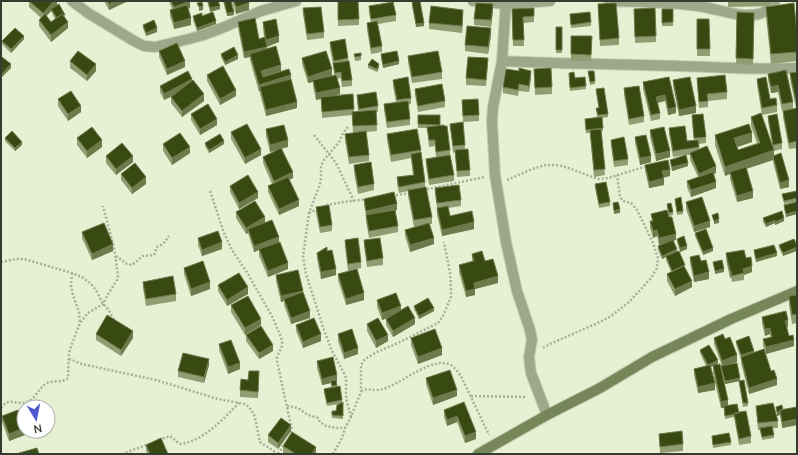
<svg xmlns="http://www.w3.org/2000/svg" width="798" height="455" font-family="Mulish,sans-serif">
	<rect width="100%" height="100%" fill="#e6f1d3"/>
	<g fill="none" stroke-linecap="round" stroke-linejoin="round">
		<g stroke="#c3cdb2" stroke-width="12">
			<path id="street" d="M72 1 88 13 134 41 144 46 155 47 189 39 203 35 222 28 261 11 296 1
				M473 1 506 4 550 1
				M506 1 502 61 493 107 492 122 495 175 506 242 517 291 530 330 532 340 529 357 531 373 547 415
				M609 1C638 2 669 2 698 6 719 9 738 18 759 14 767 12 771 8 775 1
				M502 61C560 64 619 64 678 66 718 67 757 70 797 68"/>
		</g>
		<g stroke="#c3cdb2" stroke-width="12">
			<path id="secondary" d="M478 454 547 415 600 388 652 357 731 319 797 291"/>
		</g>
		<path stroke="#a6af98" stroke-width="2.5" stroke-dasharray="2 2" stroke-linecap="butt" d="M348 127 343 133 339 142 324 160 321 166V178L320 184 309 213 303 256 306 274 323 327 332 351 344 373 346 378V398L351 417
			M314 135 336 163 354 201
			M507 180 532 169 546 165H554L563 166 598 179 608 178 647 166
			M423 190 485 177
			M210 191 224 233 232 250 248 274 265 304 273 318 282 340V346L277 357V361L290 421 292 430 290 435
			M392 196 410 193
			M326 205 343 202 367 199
			M309 213 318 209
			M116 256 127 264 132 265 143 256 154 255 157 247 163 244 169 236
			M1 262 16 259H24L72 273 82 277 91 284 96 290 103 304 108 309 114 320
			M72 273 71 286 73 295 79 312 80 323
			M543 348 550 344 602 321 611 316 629 302 651 278 657 268 658 258 653 243 641 218 637 210 631 203 623 201 620 197 617 175
			M69 359 82 364 156 380 218 399 245 404 249 407 254 414 256 422 259 438 260 442 278 454
			M361 391C367 388 370 390 376 390 380 390 384 389 388 387 405 381 433 356 451 365 455 368 458 372 461 376L489 435
			M471 396 527 397
			M287 406 298 408 308 415 315 417 318 418 320 422 326 426 337 428H345
			M1 408C9 396 17 406 27 402 36 399 39 387 47 383 54 380 63 383 68 378L69 354 71 346 80 323 88 313 103 304 107 296 117 280 118 276 114 247 103 206
			M159 440 170 436 180 444C204 441 222 420 239 403
			M122 454 149 444
			M278 454 285 443
			M333 454 342 438 345 428 350 419 361 392V365L365 359 377 352 398 343 438 323 443 316 451 297V287L450 273 444 242"/>
		<use href="#street" stroke="#9ca889" stroke-width="10"/>
		<use href="#secondary" stroke="#768658" stroke-width="10"/>
	</g>
	<path fill="#909d72" fill-rule="evenodd" d="M29 1H57V5L56 6 65 17 68 28 51 42 39 26V20L41 18 29 7ZM51 11 55 19 51 22 46 16Z
		M104 1H126V2L109 10Z
		M169 1H190V8H188L191 25 174 29 170 16V10L172 9Z
		M207 1H218L220 9 210 12Z
		M223 1H231L234 15 227 16Z
		M232 1H249V10L236 14Z
		M338 1 359 19V25L338 26Z
		M728 1H770V6L797 34V61L771 64 766 16V7L770 6 728 7Z
		M412 2 424 26 416 27 412 5Z
		M598 4 619 38V45L600 46Z
		M369 6 396 15V21L378 24 382 46V52L371 54 367 29V23L371 22 369 13Z
		M303 8 324 32V38L307 40 303 14Z
		M534 8V22L523 23 524 46H513L512 9Z
		M662 9H673V26H662Z
		M493 11 491 27 474 25V19Z
		M737 12 754 13 753 65 736 64Z
		M570 14 591 22V26L571 28Z
		M634 15 656 36V42L635 43Z
		M193 16 216 24 197 31 193 20Z
		M463 16 462 33 429 29V23Z
		M697 19H709L710 56H697Z
		M238 22 259 39 264 37 263 28V22L279 42 267 47V49L281 71 263 77 291 79 297 108 266 116 260 94V91L259 92 250 60V57L244 58 238 28Z
		M143 25 157 32 146 36 143 28Z
		M556 27H562V53H556Z
		M491 35 488 54 465 51V45Z
		M571 36H592L591 61H571Z
		M24 39 11 53 2 44V41Z
		M330 42 348 58 352 80V86L342 87 341 78 337 79 340 94 336 95 353 94 354 112 358 111 357 102V95L378 106V112H376L377 131 366 132 369 155V161L349 164 345 140V134L353 133 352 115 322 118 321 99 316 100 313 86V82L308 83 302 64V58L332 76 334 75 333 64 330 48Z
		M159 51 185 67 167 75 159 57Z
		M221 54 238 59 225 65 221 57Z
		M354 54 361 56V60L355 61Z
		M381 54 399 64 383 68 381 58Z
		M408 56 442 72V79L412 83 408 62Z
		M70 61 96 71 87 81 70 68Z
		M368 65 379 67 377 72 368 68Z
		M488 65 486 86 466 85V78Z
		M534 69 552 87V94L535 95Z
		M588 71 595 81V84L590 85Z
		M797 72V148L789 149 783 117V111L796 108 790 79V73Z
		M768 74 793 102V109L782 111 778 92 771 93 768 80Z
		M207 75 236 96 220 105 207 81Z
		M569 76 586 86V89L570 91Z
		M531 77 529 92 519 91 518 96 503 93V87Z
		M669 77 676 113 668 115 665 101 658 103 660 113V119L651 121 643 89V82Z
		M697 78 727 92V99L708 101V107L699 108Z
		M757 79 770 99 777 105V112L762 115 757 85Z
		M393 80 411 98V104L408 105 410 119V125L387 128 384 110V104L396 102 393 86Z
		M673 80 696 113 679 116 673 86Z
		M192 81 204 101 182 117 171 103V97L164 100 160 92V86Z
		M624 88 644 116V122L629 125 624 95Z
		M415 89 445 101V107L418 112 415 95Z
		M596 89 608 114V117L602 118 603 131H601L605 175 594 177 590 133H586L585 119 597 117 596 108H599Z
		M58 99 81 112 68 121 58 106Z
		M462 100 479 115V121L463 122Z
		M191 114 217 125 200 135 191 120Z
		M418 115H440V125L450 150V156L454 175V181L429 185 426 165V159L436 157 435 146 429 147 427 128H418Z
		M692 115 706 137V143L699 144V149L716 173 714 174 716 188 691 197 687 187V181L698 177 690 160V155H686L688 166 672 171 670 163V160L685 155 673 157 669 134V128L687 141 694 140Z
		M768 116 782 143V149L774 151V155L789 187 780 189 773 162V160L746 169 753 198 737 202 730 179V174L725 176 715 145V135L752 142 737 147 738 150 757 143 751 126V117L773 147 768 122Z
		M450 124 465 145V149L470 170V176L457 177 455 152 453 153Z
		M266 129 288 147 282 148 293 178 289 180 299 206 279 215 268 192V186L272 184 263 163V157L279 149 270 152 266 136Z
		M650 130 670 157 656 161 650 137Z
		M231 132 261 155 245 164 231 139Z
		M387 134 421 150V156L425 182V187L432 217V224H430L434 244 410 252 405 236V230L414 227 408 196V191L399 193 397 184V177L413 175 411 158 391 162 387 140Z
		M635 137 651 162 640 165 635 143Z
		M5 138 22 145 15 151 5 141Z
		M77 138 102 147 87 158 77 145Z
		M611 140 628 159V165L614 167 611 146Z
		M205 143 224 144 209 153 205 146Z
		M163 144 190 153 172 165 163 151Z
		M106 156 133 162 116 175 106 163Z
		M354 165 374 184V190L358 194 354 172Z
		M645 165 670 176 664 177V185L649 188 645 171Z
		M121 174 146 184 132 194 121 180Z
		M595 184 610 202V206L599 208 595 187Z
		M230 186 258 198 239 209 230 192Z
		M435 188 461 200V206L448 208 450 216 474 229 442 236 437 215V208L435 194Z
		M797 191V214L786 217 784 208V205L795 202 784 204 782 194Z
		M364 199 397 210 395 211 398 226V232L369 238 366 221V215L364 205Z
		M675 199 683 211V214L677 215Z
		M686 202 710 227 694 232 686 209Z
		M667 204 673 212V215L669 216 676 240 673 241 677 252 685 268 692 287 675 296 667 281V274L671 272 666 260V257L662 259 658 250V246L670 241 659 245 657 236 653 238 650 228V221H652L651 214 668 212Z
		M316 207 332 225V231L320 233 316 213Z
		M236 212 265 222 279 242 288 269 268 277 259 256V250L254 252 248 233 246 234 236 218Z
		M763 218 784 221 775 225V223L766 227 763 222Z
		M82 232 113 251 92 260 82 238Z
		M695 233 713 251 703 255 695 236Z
		M198 238 222 249 202 256 198 245Z
		M677 239 687 249 680 252 677 242Z
		M794 239 783 256 779 248V245Z
		M345 240 361 262V268L357 269 364 300 346 305 338 280V274L356 269 348 271 345 247Z
		M364 240 383 258V265L367 267 364 246Z
		M754 250 777 256 756 262 754 254Z
		M317 253 336 275 321 279 317 259Z
		M726 253 746 258 752 272 744 275V280L732 282 731 277 730 278 726 260Z
		M472 254 485 261 498 283 475 289V295L466 297 459 272V265L472 261Z
		M690 257 701 261 709 279 694 282 690 263Z
		M184 268 210 289 191 296 184 274Z
		M276 275 303 292 310 318 291 324 284 305V301L281 302 276 281Z
		M143 282 176 294V301L146 306 143 288Z
		M218 285 248 294 227 306 218 291Z
		M797 295V323L792 324 789 305V296Z
		M377 300 401 310 415 324 393 337 386 325V319L389 317 382 320 377 307Z
		M231 305 261 325 245 335 231 312Z
		M414 306 434 311 419 319 414 309Z
		M762 317 788 327H786L789 336 794 346 766 354 763 346V339L770 337V334L765 336 762 324Z
		M367 324 388 341 376 348 367 331Z
		M296 325 321 341 303 348 296 331Z
		M96 334 133 338 121 356 96 340Z
		M338 334 358 354 344 359 338 341Z
		M246 335 273 351 259 359 246 341Z
		M411 338 442 355 418 364 411 345Z
		M714 338 725 339 737 362 732 364 740 381 748 403V406L743 407 739 381 725 384 721 369 722 366 714 344Z
		M736 341 754 352 771 371 777 385 749 394 741 363V359L736 344Z
		M219 344 240 369 228 374 219 350Z
		M700 350 718 363 715 365 728 406 739 413 751 436V443L739 445 734 417 725 419 724 408H721L715 383V390L698 393 694 375V369L706 366 700 353ZM713 366V372L715 383 711 367Z
		M317 361 337 381V386L342 400V403L343 402V419L332 418V411H336L340 404 327 406 324 392V389L331 387V383L322 385 317 368Z
		M209 365 204 383 178 377V371Z
		M259 378 258 398 240 397V390L248 380Z
		M426 378 457 396 433 405 426 384Z
		M464 402 476 439 465 443 457 422 447 426 444 417V410Z
		M756 406 778 421V428H773L774 438 762 440 760 430H758Z
		M776 407 783 410 797 407V425L782 428 780 415 777 416Z
		M2 416 25 431V435L9 441 2 422Z
		M291 431 278 449 268 442V435Z
		M659 434 683 444V451L660 453Z
		M712 436 731 442V445L713 448Z
		M146 445 168 454H148L146 451Z
		M283 446 316 447V454H286L283 453Z"/>
	<path fill="#6d7b4c" d="M54 1H57V5L52 10 51 9V11L43 20V13Z
		M114 1H126V2L109 10V4Z
		M190 1V8L174 14V7Z
		M249 3V10L236 14V7Z
		M493 4V11L491 27V20Z
		M203 6V10L199 11V7Z
		M220 6V9L210 12V8Z
		M463 10V16L462 33V26Z
		M234 12V15L227 16V13Z
		M191 18V25L174 29V23Z
		M216 21V24L197 31V28Z
		M68 22V28L51 42V35Z
		M424 23V26L416 27V24Z
		M157 28V32L146 36V33Z
		M491 28V35L488 54V47Z
		M24 36V39L11 53V49Z
		M279 36V42L266 47V40Z
		M267 47V53L250 54V57L244 58V52Z
		M238 55V59L225 65V62Z
		M185 61V67L167 75V69Z
		M399 61V64L383 68V65Z
		M11 64V68L1 78V75Z
		M96 64V71L87 81V75Z
		M379 64V67L377 72V69Z
		M281 65V71L261 77V71Z
		M332 69V76L313 80V82L308 83V77Z
		M531 71V77L529 92V86Z
		M291 75V82L260 87V91L259 92V85Z
		M192 79V85L164 100V94Z
		M778 85V92L771 93V87Z
		M340 88V94L316 100V93Z
		M236 90V96L220 105V99Z
		M204 94V101L182 117V111Z
		M665 95V101L656 103V97Z
		M2 96V102L1 104V97Z
		M297 102V108L266 116V110Z
		M81 106V112L68 121V114Z
		M696 106V113L679 116V110Z
		M676 107V113L668 115V109Z
		M217 119V125L200 135V129Z
		M752 133V142L734 148V138Z
		M102 140V147L87 158V151Z
		M288 140V147L270 152V145Z
		M224 141V144L209 153V150Z
		M22 142V145L15 151V148Z
		M190 147V153L172 165V158Z
		M261 149V155L245 164V158Z
		M774 150V159L773 156V160L730 174V172V174L725 176V167Z
		M670 151V157L656 161V154Z
		M133 156V162L116 175V169Z
		M651 156V162L640 165V158Z
		M688 163V166L672 171V167Z
		M716 166V173L699 180V174Z
		M670 170V176L662 178V171Z
		M293 172V178L274 187V181Z
		M146 177V184L132 194V188Z
		M664 178V185L649 188V182Z
		M789 180V187L780 189V183Z
		M716 182V188L691 197V190Z
		M753 191V198L737 202V196Z
		M258 192V198L239 209V203Z
		M299 200V206L279 215V209Z
		M397 204V210L366 217V211Z
		M620 209V213L614 214V211Z
		M797 211V214L786 217V214Z
		M265 217V223L248 229V233L246 234V228Z
		M784 218V221L775 225V222Z
		M719 219V223L714 224V221Z
		M775 220V223L766 227V224Z
		M710 221V227L694 232V226Z
		M474 222V229L442 236V230Z
		M657 230V236L653 238V231Z
		M676 234V240L659 245V238Z
		M279 237V243L254 252V246Z
		M434 238V244L410 252V245Z
		M222 242V249L202 256V250Z
		M113 244V251L92 260V254Z
		M687 246V249L680 252V248Z
		M797 247V251L783 256V253Z
		M713 248V251L703 255V252Z
		M677 249V252L662 259V256Z
		M777 253V256L756 262V259Z
		M288 263V269L268 277V271Z
		M752 266V272L744 275 743 269Z
		M336 269V275L321 279V272Z
		M724 269V272L715 274V271Z
		M730 271H731V277L730 278Z
		M709 272V279L694 282V276Z
		M498 276V283L475 289V295L466 297V291L474 283Z
		M692 281V287L675 296V289Z
		M210 282V289L191 296V289Z
		M248 287V294L227 306V300Z
		M303 291V297L284 299V301L281 302V296Z
		M364 293V300L346 305V299Z
		M401 306V313L382 320V313Z
		M434 308V311L419 319V316Z
		M310 311V318L291 324V318Z
		M415 318V324L393 337V331Z
		M261 319V325L245 335V328Z
		M788 320V327L785 328V321Z
		M770 328V334L765 336V329Z
		M133 331V338L121 356V350Z
		M321 334V341L303 348V342Z
		M388 335V341L376 348V341Z
		M794 340V346L766 354V347Z
		M273 345V351L259 359V353Z
		M358 348V354L344 359V353Z
		M442 348V355L418 364V357Z
		M754 351V354L741 357V359V355Z
		M737 355V362L722 367V361Z
		M209 359V365L204 383V377Z
		M718 360V363L708 369V365Z
		M240 363V369L228 374V367Z
		M337 375V381L331 383V381V383L322 385V379Z
		M740 378V381L725 384V381Z
		M777 379V385L749 394V388Z
		M715 383V390L698 393V387Z
		M457 390V396L433 405V398Z
		M728 400V407L721 408V402Z
		M777 412H780V415L777 416Z
		M457 416V422L447 426V420Z
		M797 419V425L782 428V422Z
		M291 425V431L278 449V443Z
		M24 428 25 435 9 441V434Z
		M476 432V439L465 443V436Z
		M316 447V454H312Z"/>
	<path fill="#394912" stroke="#6d7b4c" d="M29 1H54L43 13Z
		M107 1H114L109 4Z
		M171 1H190L174 7Z
		M208 1H218L220 6 210 8Z
		M224 1H231L234 12 227 13Z
		M234 1H249V3L236 7Z
		M338 1H358L359 19 338 20Z
		M417 1H420L424 23 416 24 412 2Z
		M202 2 203 6 199 7 197 3Z
		M393 2 396 15 371 19 369 6Z
		M476 3 493 4 491 20 474 19Z
		M616 3 619 38 600 40 598 4Z
		M794 3 797 34V52L771 54 766 7Z
		M59 4 65 15H63L62 14 57 18 51 9Z
		M187 5 191 18 174 23 170 10Z
		M431 6 463 10 462 26 429 23Z
		M321 7 324 32 307 34 303 8Z
		M534 8V16L523 17 524 40H513L512 9Z
		M655 8 656 36 635 37 634 9Z
		M662 9H673V22L662 23Z
		M213 12 216 21 197 28 193 16 202 13V16Z
		M590 12 591 22 571 25 570 14Z
		M737 12 754 13 753 59 736 58Z
		M45 14 51 22 62 14 68 22 51 35 39 20Z
		M255 18 259 39 265 37 267 47 244 52 238 22Z
		M276 19 279 36 266 40 263 22Z
		M697 19H709L710 49H697Z
		M154 20 157 28 146 33 143 25Z
		M377 21 382 46 371 48 367 23Z
		M467 26 491 28 488 47 465 45Z
		M556 27H562V50H556Z
		M15 28 24 36 11 49 2 41Z
		M571 36H592L591 55 571 54Z
		M345 39 348 58 334 61 330 42Z
		M177 43 185 61 167 69 159 51Z
		M276 46 281 65 261 71 263 77 289 69 291 75 259 85 250 54Z
		M234 47 238 55 225 62 221 54Z
		M78 51 96 64 87 75 70 61Z
		M326 51 332 69 308 77 302 58Z
		M397 51 399 61 383 65 381 54Z
		M438 51 442 72 412 77 408 56Z
		M361 53V56L355 57 354 54Z
		M2 57 11 64 1 75V58Z
		M468 57 488 58 486 80 466 78Z
		M372 59 379 64 377 69 368 65Z
		M349 61 352 80 342 81 341 72 335 73 333 63Z
		M223 66 236 90 220 99 207 75Z
		M519 68 531 71 529 86 519 84 518 90 503 87 506 69 519 71Z
		M551 68 552 87 535 88 534 69Z
		M786 70 793 102 782 104 778 85 771 87 768 74Z
		M188 71 192 79 164 94 160 86Z
		M588 71H594L595 81 590 82Z
		M574 72 575 78 585 77 586 86 570 88 569 73Z
		M797 72V102H796L790 73Z
		M336 75 340 88 316 93 313 80Z
		M725 75 727 92 707 94 708 101 699 102 697 78Z
		M408 77 411 98 397 100 393 80Z
		M669 77 676 107 668 109 665 95 656 97 660 113 651 115 643 82Z
		M690 77 696 106 679 110 673 80Z
		M766 77 770 99 776 98 777 105 762 108 757 79Z
		M291 79 297 102 266 110 260 87Z
		M193 80 204 94 182 111 171 97Z
		M442 84 445 101 418 106 415 89Z
		M639 86 644 116 629 119 624 88Z
		M604 88 608 114 598 115 596 108H599L596 89Z
		M71 91 81 106 68 114 58 99Z
		M376 92 378 106 359 109 357 95Z
		M353 94 354 109 322 112 321 97Z
		M478 99 479 115 463 116 462 100Z
		M408 101 410 119 387 122 384 104Z
		M208 104 217 119 200 129 191 114Z
		M797 108V141L789 143 783 111Z
		M376 110 377 125 353 126 352 112Z
		M761 113 774 150 725 167 715 135 749 124 752 133 734 138 738 150 760 143 751 117Z
		M703 114 706 137 694 138 692 115Z
		M777 114 782 143 773 145 768 116Z
		M418 115H440V125L418 124Z
		M602 117 603 128 586 130 585 119Z
		M463 122 465 145 453 146 450 124Z
		M247 124 261 149 245 158 231 132Z
		M284 125 288 140 270 145 266 129Z
		M444 125V126H447L450 150 436 152 435 140H429L427 127Z
		M685 126 687 141 698 140 699 147 673 151 669 128Z
		M92 127 102 140 87 151 77 138Z
		M664 127 670 151 656 154 650 130Z
		M417 129 421 150 391 155 387 134Z
		M601 129 605 169 594 170 590 130Z
		M12 131 22 142 15 148 5 138Z
		M366 131 369 155 349 157 345 134Z
		M180 133 190 147 172 158 163 144Z
		M220 134 224 141 209 150 205 143Z
		M646 135 651 156 640 158 635 137Z
		M624 137 628 159 614 161 611 140Z
		M122 143 133 156 116 169 106 156Z
		M707 146 716 166 699 174 690 153Z
		M281 148 293 172 274 181 263 157Z
		M468 149 470 170 457 171 455 150Z
		M421 152 425 182 399 187 397 177 414 175 411 154Z
		M781 153 789 180 780 183 773 156Z
		M450 155 454 175 429 179 426 159Z
		M686 155 688 163 672 167 670 160Z
		M668 160 670 170 662 171 664 178 649 182 645 165Z
		M371 162 374 184 358 187 354 165Z
		M135 163 146 177 132 188 121 174Z
		M746 167 753 191 737 196 730 172Z
		M713 172 716 182 691 190 687 181Z
		M248 175 258 192 239 203 230 186Z
		M288 177 299 200 279 209 268 186Z
		M606 182 610 202 599 204 595 184Z
		M459 185 461 200 437 203 435 188Z
		M426 187 432 217 414 220 408 190Z
		M797 191V198L784 201 782 194Z
		M394 192 397 204 366 211 364 199Z
		M681 197 683 211 677 212 675 199Z
		M702 197 710 221 694 226 686 202Z
		M255 201 265 217 246 228 236 212Z
		M618 202 620 209 614 211 613 203Z
		M797 202V211L786 214 784 205Z
		M671 203 673 212 669 213 667 204Z
		M329 205 332 225 320 227 316 207Z
		M448 206 450 216 472 211 474 222 442 230 437 208Z
		M395 210 398 226 369 231 366 215Z
		M667 210 669 217H672L676 234 659 238 657 230 653 231 650 221H653L651 214Z
		M782 211 784 218 775 222V220L766 224 763 218Z
		M718 213 719 219 714 221 712 215Z
		M272 220 279 237 254 246 248 229Z
		M104 223 113 244 92 254 82 232Z
		M429 223 434 238 410 245 405 230Z
		M706 229 713 248 703 252 695 233Z
		M218 231 222 242 202 250 198 238Z
		M684 236 687 246 680 248 677 239Z
		M358 238 361 262 348 264 345 240Z
		M380 238 383 258 367 261 364 240Z
		M794 239 797 245V247L783 253 779 245Z
		M673 240 677 249 662 256 658 246Z
		M280 242 288 263 268 271 259 249Z
		M774 245 777 253 756 259 754 250Z
		M327 247V251L332 250 336 269 321 272 317 253Z
		M744 250 746 258 751 257 752 266 743 269 744 273 732 276 731 271H730L726 253Z
		M482 251 485 261 493 259 498 276 474 283 475 289 466 291 459 265 474 261 472 254Z
		M679 251 685 265 672 271 666 256Z
		M699 255 701 261 706 260 709 272 694 276 690 257Z
		M722 260 724 269 715 271 713 262Z
		M203 261 210 282 191 289 184 268Z
		M684 266 692 281 675 289 667 274Z
		M357 269 364 293 346 299 338 274Z
		M298 270 303 291 281 296 276 275Z
		M239 273 248 287 227 300 218 285Z
		M173 276 176 294 146 299 143 282Z
		M303 292 310 311 291 318 284 299Z
		M396 293 401 306 382 313 377 300Z
		M797 295V314L792 315 789 296Z
		M248 296 261 319 245 328 231 305Z
		M428 298 434 308 419 316 414 306Z
		M408 306 415 318 393 331 386 319Z
		M786 311 788 320 785 321 789 336 793 335 794 340 766 347 763 339 772 337 770 328 765 329 762 317Z
		M107 315 133 331 121 350 96 334Z
		M314 318 321 334 303 342 296 325Z
		M378 318 388 335 376 341 367 324Z
		M261 326 273 345 259 353 246 335Z
		M352 329 358 348 344 353 338 334Z
		M435 329 442 348 418 357 411 338Z
		M723 334 725 339 730 337 737 355 722 361 714 338Z
		M749 336 754 351 741 355 736 341Z
		M231 340 240 363 228 367 219 344Z
		M709 345 718 360 708 365 700 350Z
		M764 349 771 371 774 370 777 379 749 388 741 357Z
		M183 353 209 359 204 377 178 371Z
		M333 357 337 375 322 379 317 361Z
		M737 363 740 378 725 381 721 366Z
		M720 364 728 400 721 402 713 365Z
		M710 365 715 383 698 387 694 369Z
		M450 370 457 390 433 398 426 378Z
		M249 371H259L258 392 240 390 241 379 248 380Z
		M336 380 337 385 332 386 331 381Z
		M744 380 748 403H743L739 381Z
		M340 386 342 400 327 403 324 389Z
		M343 402V416L332 415V411H336L337 405Z
		M464 402 476 432 465 436 457 416 447 420 444 410Z
		M773 403 778 421 758 423 756 406Z
		M737 404 739 413 725 416 724 406Z
		M782 405 783 410H780V412H777L776 407Z
		M797 407V419L782 422 780 410Z
		M18 410 24 427V428L9 434 2 416Z
		M746 411 751 436 739 439 734 413Z
		M281 418 291 425 278 443 268 435Z
		M772 426 774 435 762 437 760 428Z
		M682 431 683 444 660 447 659 434Z
		M292 432 316 447 312 454H296L283 446Z
		M729 433 731 442 713 445 712 436Z
		M161 438 168 454H150L146 445Z
		M37 448 39 454H19V453Z"/>
	<rect width="798" height="455" fill="none" stroke="#363b2f" stroke-width="4"/>
	<g transform="translate(36 419) rotate(170)"><circle r="19" fill="#ffffff" stroke="#afb1ac"/>
	<path d="M0-3L7 15L0 10L-7 15Z" fill="#4e59cf"/>
	<text y="-6" font-size="11" font-weight="bold" text-anchor="middle" fill="#363b2f">N</text>
	</g>
</svg>
